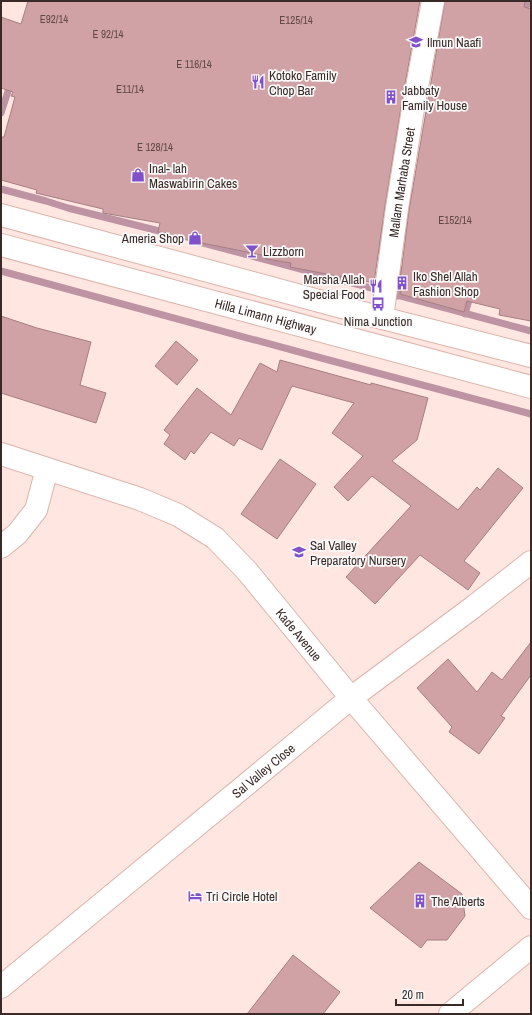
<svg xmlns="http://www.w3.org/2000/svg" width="532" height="1015" font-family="'Archivo Narrow',sans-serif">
	<rect width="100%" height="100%" fill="#ffe6e0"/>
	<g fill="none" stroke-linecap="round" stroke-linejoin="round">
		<path stroke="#be93a3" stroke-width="7" d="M522 15 529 1
			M1 113 11 82
			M1 189 46 201 68 208 167 233
			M406 236 410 192
			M192 240 531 331
			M378 251 385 224
			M1 271 325 359 531 414
			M397 296 402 270
			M465 314 471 293"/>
	</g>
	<path fill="#d0a2a5" stroke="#a67f82" d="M28 1H420L402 101 385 206 374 283 290 267 291 263 266 259 267 256 167 236V233L158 232 160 223 103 213V209L36 193 37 190 1 180V137H4L15 97 11 96 13 92 1 88V17L21 24Z
		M445 1H525L524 7 531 9V321L499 315 500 309 467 301 464 312 400 294 402 289 399 288 409 210Z
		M1 316 37 328 91 342 80 385 106 393 96 423 1 393Z
		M176 341 198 360 177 385 155 366Z
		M280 360 371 385V383L428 398 417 440 392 461 458 510 477 487 480 490 498 468 523 488 464 561 480 573 468 590 420 555 375 604 346 577 411 506 372 476 348 501 334 487 363 456 332 433 354 403 292 386 262 450 239 438 234 446 211 432 194 454 191 451 185 460 164 444 170 435 164 430 197 388 231 415 260 363 277 372Z
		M280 459 316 484 277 539 241 514Z
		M531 642V675L501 716 505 718 479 754 449 732 452 727 417 688 448 659 477 692 492 672 502 680Z
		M419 862 462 894 465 916 447 940H427L421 948 370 908Z
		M293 955 340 992 323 1014H247Z"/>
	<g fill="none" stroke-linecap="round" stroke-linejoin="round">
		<g stroke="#dcb4ab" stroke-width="24">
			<g id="minor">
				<path id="s1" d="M382 318 397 208 414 103 433 1"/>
				<path id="s2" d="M1 454 140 499 178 515 215 538 247 571 351 698 531 908"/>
				<path d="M1 547 17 534 36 510 47 469"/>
				<path id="s3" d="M1 987 351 698 472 608 531 562"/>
				<path d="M450 1014 531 947"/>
			</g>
		</g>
		<g stroke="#dcb4ab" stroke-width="24">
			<g id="major">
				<path d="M1 215 382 318 531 356"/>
				<path id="s4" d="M1 245 531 387"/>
			</g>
		</g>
		<use href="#minor" stroke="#fff" stroke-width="22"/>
		<use href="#major" stroke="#fff" stroke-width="22"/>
	</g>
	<defs>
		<g id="school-bare" transform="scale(1.08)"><path d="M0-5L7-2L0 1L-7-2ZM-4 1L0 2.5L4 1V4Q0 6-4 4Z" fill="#8051ca" stroke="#f9f9f9" stroke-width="2.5" paint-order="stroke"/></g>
		<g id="restaurant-bare" transform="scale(1.08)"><path d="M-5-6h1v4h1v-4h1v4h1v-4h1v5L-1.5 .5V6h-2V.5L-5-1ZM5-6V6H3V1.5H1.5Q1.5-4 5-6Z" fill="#8051ca" stroke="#f9f9f9" stroke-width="2.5" paint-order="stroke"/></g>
		<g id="building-bare" transform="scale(1.08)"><path d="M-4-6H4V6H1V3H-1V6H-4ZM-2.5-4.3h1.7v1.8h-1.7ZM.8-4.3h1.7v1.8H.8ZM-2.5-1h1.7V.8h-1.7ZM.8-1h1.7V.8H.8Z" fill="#8051ca" stroke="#f9f9f9" stroke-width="2.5" paint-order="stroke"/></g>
		<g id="shop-bare" transform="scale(1.08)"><path d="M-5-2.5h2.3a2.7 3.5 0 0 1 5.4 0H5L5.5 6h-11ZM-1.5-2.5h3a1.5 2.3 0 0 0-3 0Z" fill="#8051ca" stroke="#f9f9f9" stroke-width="2.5" paint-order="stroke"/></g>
		<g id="bar-bare" transform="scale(1.08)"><path d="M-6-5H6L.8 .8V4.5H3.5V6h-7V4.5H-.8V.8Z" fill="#8051ca" stroke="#f9f9f9" stroke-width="2.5" paint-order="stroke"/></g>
		<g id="bus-bare" transform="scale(1.08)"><path d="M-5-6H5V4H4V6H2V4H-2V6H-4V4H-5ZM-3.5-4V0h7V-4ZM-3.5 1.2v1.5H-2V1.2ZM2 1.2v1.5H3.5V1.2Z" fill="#8051ca" stroke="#f9f9f9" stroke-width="2.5" paint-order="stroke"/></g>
		<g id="hotel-bare" transform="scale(1.08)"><path d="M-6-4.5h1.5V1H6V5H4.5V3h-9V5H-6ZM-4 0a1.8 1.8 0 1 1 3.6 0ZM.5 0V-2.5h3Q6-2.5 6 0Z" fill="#8051ca" stroke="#f9f9f9" stroke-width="2.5" paint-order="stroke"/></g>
	</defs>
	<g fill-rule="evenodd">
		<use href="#school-bare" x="416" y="42"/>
		<use href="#restaurant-bare" x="258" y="82"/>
		<use href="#building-bare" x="391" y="97"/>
		<use href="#shop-bare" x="138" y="175"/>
		<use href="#shop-bare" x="195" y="238"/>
		<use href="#bar-bare" x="252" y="251"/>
		<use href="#building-bare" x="402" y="283"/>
		<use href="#restaurant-bare" x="376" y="286"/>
		<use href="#bus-bare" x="378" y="304"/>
		<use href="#school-bare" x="299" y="552"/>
		<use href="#hotel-bare" x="195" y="896"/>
		<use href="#building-bare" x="420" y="901"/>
	</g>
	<g text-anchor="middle" stroke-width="3.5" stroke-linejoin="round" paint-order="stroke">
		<g font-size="11" fill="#604846">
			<text x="54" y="23">E92/14</text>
			<text x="296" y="24">E125/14</text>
			<text x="108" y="38">E 92/14</text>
			<text x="194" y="68">E 116/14</text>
			<text x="130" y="93">E11/14</text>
			<text x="155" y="151">E 128/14</text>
			<text x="455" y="224">E152/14</text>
		</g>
		<g font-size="13" fill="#3a2a27" stroke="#f9f9f9" text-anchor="start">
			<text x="427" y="47">Ilmun Naafi</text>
			<text x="269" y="80">Kotoko Family<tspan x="269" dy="15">Chop Bar</tspan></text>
			<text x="402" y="95">Jabbaty<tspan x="402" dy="15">Family House</tspan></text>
			<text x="149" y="173">Inal- lah<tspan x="149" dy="15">Maswabirin Cakes</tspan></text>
			<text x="184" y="243" text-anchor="end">Ameria Shop</text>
			<text x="263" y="256">Lizzborn</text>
			<text x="413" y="281">Iko Shel Allah<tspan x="413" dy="15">Fashion Shop</tspan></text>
			<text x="365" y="284" text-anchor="end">Marsha Allah<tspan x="365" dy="15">Special Food</tspan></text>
			<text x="378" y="326" text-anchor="middle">Nima Junction</text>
			<text x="310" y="550">Sal Valley<tspan x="310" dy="15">Preparatory Nursery</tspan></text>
			<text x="206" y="901">Tri Circle Hotel</text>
			<text x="431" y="906">The Alberts</text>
		</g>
		<g font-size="13" fill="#3a2a27" stroke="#f9f9f9">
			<text dy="5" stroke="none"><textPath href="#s1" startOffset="137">Mallam Marhaba Street</textPath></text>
			<text dy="5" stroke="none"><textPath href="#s4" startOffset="274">Hilla Limann Highway</textPath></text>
			<text dy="5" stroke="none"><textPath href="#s2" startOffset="359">Kade Avenue</textPath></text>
			<text dy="5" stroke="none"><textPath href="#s3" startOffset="340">Sal Valley Close</textPath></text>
		</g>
	</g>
	<rect width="532" height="1015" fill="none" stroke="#3a2a27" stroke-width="4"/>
	<path d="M396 999v6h67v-6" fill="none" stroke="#3a2a27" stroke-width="2"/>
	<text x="402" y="999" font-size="12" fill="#3a2a27" stroke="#f9f9f9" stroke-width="3" paint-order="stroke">20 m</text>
</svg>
